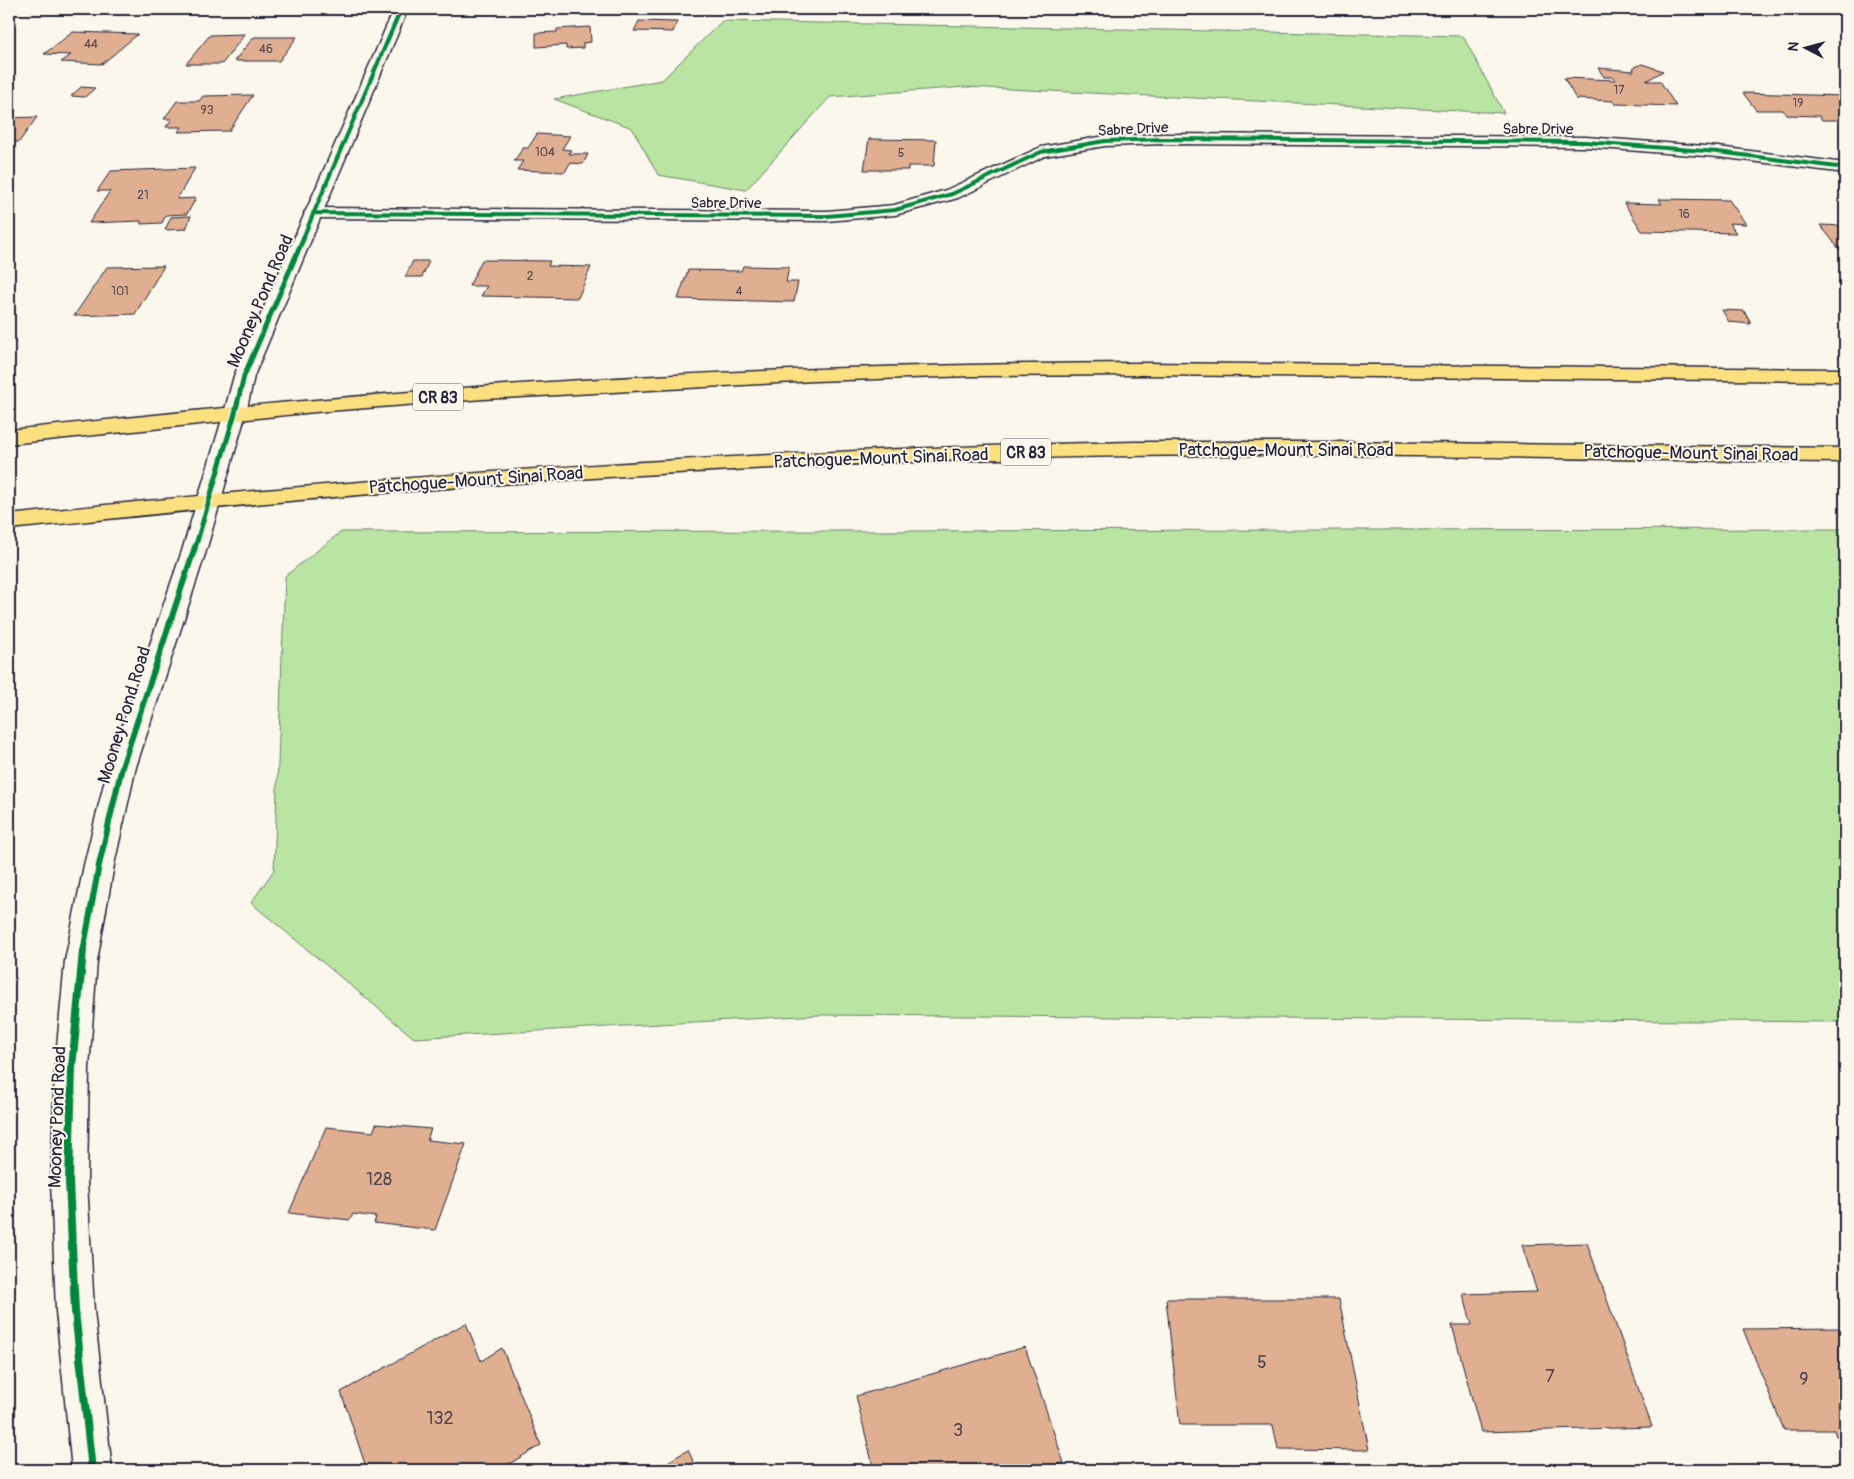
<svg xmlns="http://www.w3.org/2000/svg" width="1854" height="1479" font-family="Pangolin,sans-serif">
	<rect width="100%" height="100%" fill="#fbf7ec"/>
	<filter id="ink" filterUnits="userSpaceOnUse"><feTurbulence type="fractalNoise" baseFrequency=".02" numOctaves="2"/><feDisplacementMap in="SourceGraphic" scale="10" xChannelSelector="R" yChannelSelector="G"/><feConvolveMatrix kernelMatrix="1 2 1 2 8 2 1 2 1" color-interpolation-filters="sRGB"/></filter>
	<g filter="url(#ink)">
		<path fill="#b9e4a1" stroke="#6e836e" d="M722 21 1463 36 1504 113 966 87 830 97 746 190 658 175 632 128 554 99 662 80Z
			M1845 529V1022L819 1015 414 1038 251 903 274 870 285 576 341 532Z"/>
		<path fill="#e0af91" stroke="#22223b" d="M639 21 677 22 673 32 634 31Z
			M590 27 591 42 583 43V48L566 49V45L536 47V33L557 32V29Z
			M73 32 138 34 102 64 61 62 71 55 44 54Z
			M245 34 222 64H186L210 35Z
			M254 37H297L279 61H234Z
			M1642 64 1663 71 1646 81H1660L1676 106 1615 104 1613 101 1576 99 1564 78 1615 80 1613 77H1604L1598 68 1634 71 1633 68Z
			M81 87 95 88 85 97 71 96Z
			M1743 93 1844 96 1845 120H1822L1819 116 1787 115 1783 110H1756Z
			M253 95 229 131 178 132 182 127H166L172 119H164L177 101H199L203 96Z
			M37 117 19 142H9V118Z
			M537 134 570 136 562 149 571 150 569 154H588L583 164 570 163 565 172 517 170 523 161H514L523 148H528Z
			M869 139 936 140 934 166H908V170H864Z
			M195 168 177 199 196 198 187 214 166 215 162 223 141 224V221L89 223 110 191H97L111 171Z
			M1659 199 1729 200 1746 224 1729 223 1736 233 1642 231 1624 203 1662 204Z
			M191 216 186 229 165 230 171 217Z
			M1820 225 1845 226V256Z
			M482 260 550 261 548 266 591 267 578 298 481 296 487 286H469Z
			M413 261H429L422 277H405Z
			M164 266 135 314 74 316 107 267Z
			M743 266 789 267 786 282H798L794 302 678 299 688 270 741 271Z
			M1722 310 1744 311 1751 324 1729 322Z
			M376 1124 431 1129 427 1140 466 1144 435 1230 374 1223 376 1217 353 1214 350 1220 289 1213 326 1127 373 1132Z
			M1587 1243 1652 1427 1481 1432 1452 1325H1472L1463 1294 1537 1292 1522 1245Z
			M1166 1299H1339L1369 1450 1278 1449 1273 1425H1180Z
			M466 1323 481 1361 502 1348 541 1445 499 1470H367L341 1392Z
			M1845 1328V1435L1836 1436 1834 1430H1784L1743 1329Z
			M1025 1347 1064 1463 1039 1470H874L856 1396Z
			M688 1450 697 1470H654Z"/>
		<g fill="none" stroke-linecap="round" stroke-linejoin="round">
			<g stroke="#22223b" stroke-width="3">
				<path id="street" d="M1164 134 1586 137 1718 147 1845 163V173L1718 157 1586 147 1164 144 1105 146 1045 156 958 198 895 215 827 221 313 218 307 217 304 213 307 209 313 208 827 211 894 205 946 190 1041 147 1105 136Z"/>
			</g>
			<g stroke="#22223b" stroke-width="3">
				<path id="secondary" d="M394 9H408L254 376 246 413 206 551 136 767 114 865 97 961 89 1068 87 1181 94 1311 112 1470H72L56 1311 51 1181 55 1068 65 961 84 865 108 767 182 551 224 413 234 376Z"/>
			</g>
			<g stroke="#22223b" stroke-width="3">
				<path id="highway" d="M1142 363 1845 369V381L1142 375 973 376 814 381 483 399 315 412 9 444V430C111 420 213 408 316 400 590 375 866 364 1142 363Z
					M1134 442H1337L1845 448V462C1574 460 1303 450 1032 458 776 465 521 480 266 503 180 511 95 521 9 529V515C383 475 758 450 1134 442Z"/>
			</g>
			<use href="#street" fill="#fbf7ec" fill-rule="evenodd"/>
			<use href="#secondary" fill="#fbf7ec" fill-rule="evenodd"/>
			<use href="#highway" fill="#fce080" fill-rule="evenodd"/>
			<g stroke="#fbf7ec" stroke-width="5.5">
				<path id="cycleway-far3" d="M313 213 827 216 895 210 952 194 1041 152 1105 141 1164 139 1586 142 1718 152 1845 168
					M303 238 401 9"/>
			</g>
			<g stroke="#fbf7ec" stroke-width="8">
				<path id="cycleway-far2" d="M195 548 235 413 244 376 304 237"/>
			</g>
			<g stroke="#fbf7ec" stroke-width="9">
				<path id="cycleway-far1" d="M83 952 99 865 122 767 195 547"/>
			</g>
			<g stroke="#fbf7ec" stroke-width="11">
				<path id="cycleway" d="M83 951 72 1068 69 1181 75 1311 92 1470"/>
			</g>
			<use href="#cycleway-far3" stroke="#00873e" stroke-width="4"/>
			<use href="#cycleway-far2" stroke="#00873e" stroke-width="5"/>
			<use href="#cycleway-far1" stroke="#00873e" stroke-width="6"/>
			<use href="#cycleway" stroke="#00873e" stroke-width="8"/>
		</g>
	</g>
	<g text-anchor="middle" stroke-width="4" stroke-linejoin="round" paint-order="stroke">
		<g font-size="12" fill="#524550">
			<text x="91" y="48">44</text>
			<text x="266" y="53">46</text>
			<text x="1619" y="94">17</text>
			<text x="1798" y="107">19</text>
			<text x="207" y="114">93</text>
			<text x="545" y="156">104</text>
			<text x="901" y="157">5</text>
			<text x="143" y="199">21</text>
			<text x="1684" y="218">16</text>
			<text x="530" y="280">2</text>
			<text x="120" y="295">101</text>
			<text x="739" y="295">4</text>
		</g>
		<g font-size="15" fill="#22223b" stroke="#fbf7ec">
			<text transform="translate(1133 129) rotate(-3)" y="5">Sabre Drive</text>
			<text x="1538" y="134">Sabre Drive</text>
			<text x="726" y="208">Sabre Drive</text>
		</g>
		<g fill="#fbf7ec" stroke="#636270" stroke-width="1">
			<rect x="413" y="383.5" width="50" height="27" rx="4"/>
			<rect x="1001" y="438.5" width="50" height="27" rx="4"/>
		</g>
		<g font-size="16" font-weight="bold" fill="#22223b">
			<text x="438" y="403">CR 83</text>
			<text x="1026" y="458">CR 83</text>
		</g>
		<g font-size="18" fill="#22223b" stroke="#fbf7ec">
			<text transform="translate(260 301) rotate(-67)" y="6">Mooney Pond Road</text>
			<text x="1286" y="456">Patchogue-Mount Sinai Road</text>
			<text transform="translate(1691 453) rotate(1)" y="6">Patchogue-Mount Sinai Road</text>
			<text transform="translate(881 458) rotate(-2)" y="6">Patchogue-Mount Sinai Road</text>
			<text transform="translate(476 480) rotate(-4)" y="6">Patchogue-Mount Sinai Road</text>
			<text transform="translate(124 715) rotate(-73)" y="6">Mooney Pond Road</text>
			<text transform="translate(57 1117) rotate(-88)" y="6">Mooney Pond Road</text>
		</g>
		<g font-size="18" fill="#524550">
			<text x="379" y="1185">128</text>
			<text x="1262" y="1368">5</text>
			<text x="1550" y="1382">7</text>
			<text x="1804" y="1385">9</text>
			<text x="440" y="1424">132</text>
			<text x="958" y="1436">3</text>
		</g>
	</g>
	<rect width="1854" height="1479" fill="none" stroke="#fbf7ec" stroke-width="30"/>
	<rect x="15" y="15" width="1824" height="1449" fill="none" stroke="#22223b" stroke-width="2" filter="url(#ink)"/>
	<g transform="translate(1806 48) rotate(276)" stroke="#fbf7ec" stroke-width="4" paint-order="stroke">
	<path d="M0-4L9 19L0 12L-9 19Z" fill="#22223b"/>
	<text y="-8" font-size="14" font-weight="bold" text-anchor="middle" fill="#22223b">N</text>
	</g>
</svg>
